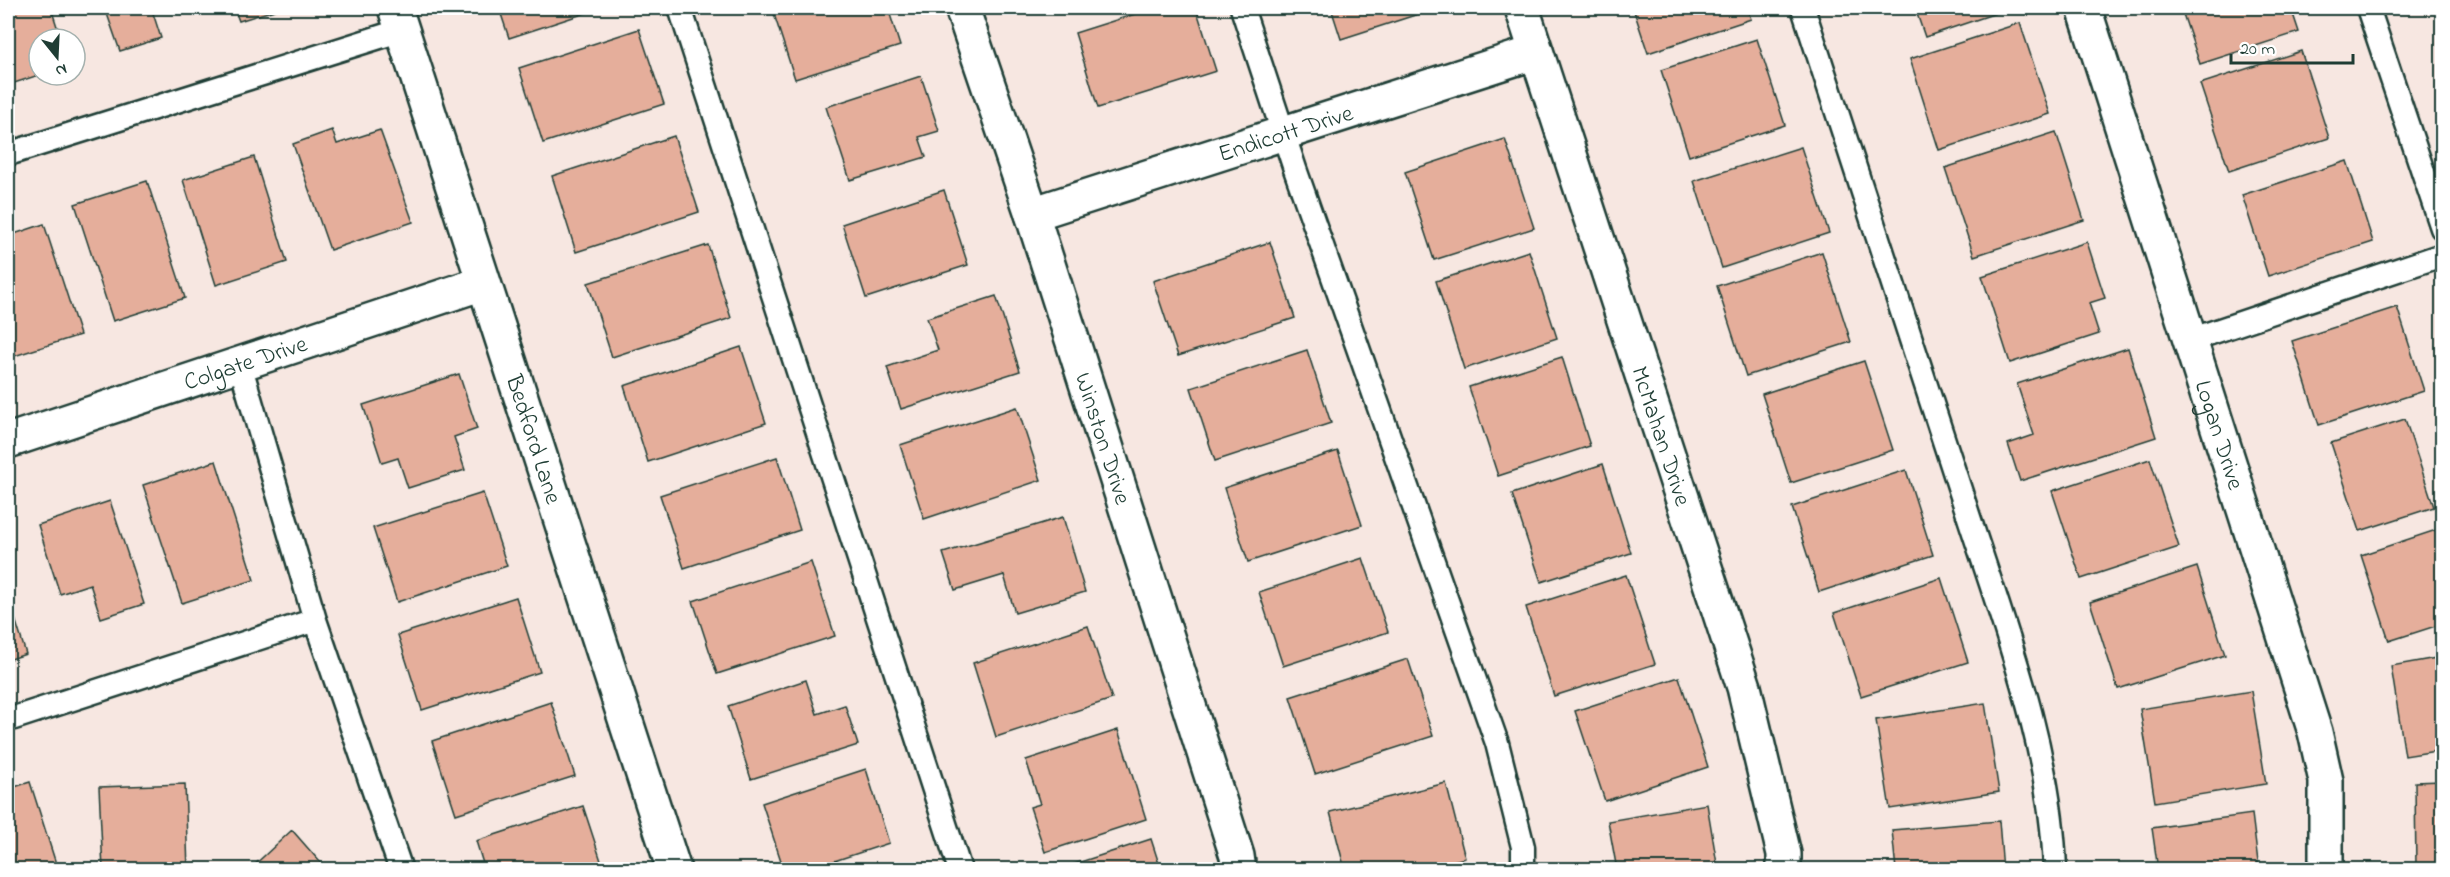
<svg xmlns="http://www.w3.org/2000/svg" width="2450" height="877" font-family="'Indie Flower',sans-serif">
	<rect width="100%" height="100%" fill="#f7e7e1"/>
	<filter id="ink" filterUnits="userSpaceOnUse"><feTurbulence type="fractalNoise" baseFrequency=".0167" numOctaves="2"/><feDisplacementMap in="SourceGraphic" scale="12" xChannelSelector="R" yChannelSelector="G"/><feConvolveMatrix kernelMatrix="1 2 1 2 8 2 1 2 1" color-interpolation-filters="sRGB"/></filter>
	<g filter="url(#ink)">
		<path fill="#e5ae9b" stroke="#1f3d34" stroke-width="1.5" d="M8 8H51L61 39H39V75L8 85Z
			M105 8H159L152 10 161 38 120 51Z
			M234 8H281L239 21Z
			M499 8H601L509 38Z
			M772 8H888L900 46 795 79Z
			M1154 8H1196L1216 71 1098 108 1075 33Z
			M1331 8H1437L1341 39Z
			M1633 8H1747L1751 19 1648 53Z
			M1915 8H2011L1925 37Z
			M2181 8H2291L2299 32 2200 64Z
			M2020 23 2050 114 1939 150 1910 59Z
			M639 29 664 104 543 143 519 68Z
			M1757 39 1785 125 1689 156 1661 70Z
			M2301 51 2329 138 2229 171 2200 84Z
			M921 76 939 131 919 137 926 157 850 180 826 107Z
			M332 130 337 144 380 130 413 222 330 250 293 144Z
			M2056 132 2084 220 1974 256 1945 168Z
			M674 136 699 212 576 252 552 176Z
			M1505 139 1534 228 1434 260 1405 172Z
			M1801 147 1829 233 1722 268 1694 181Z
			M254 157 287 262 216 285 183 180Z
			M2347 161 2373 242 2268 276 2242 195Z
			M147 181 185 298 113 321 75 204Z
			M944 190 968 265 866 298 842 224Z
			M44 224 80 335 8 358V236Z
			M1270 242 1295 318 1178 356 1153 281Z
			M2087 242 2105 298 2089 303 2099 334 2010 363 1982 276Z
			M708 245 731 318 612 357 588 283Z
			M1529 251 1557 338 1464 369 1436 281Z
			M1822 252 1851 342 1746 376 1717 286Z
			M996 296 1020 371 901 409 887 367 938 350 927 318Z
			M2397 307 2424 391 2319 425 2292 341Z
			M741 347 766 423 648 462 624 386Z
			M2128 348 2156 437 2020 481 2008 444 2034 435 2017 384Z
			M1307 350 1331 423 1215 461 1191 388Z
			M1562 357 1590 446 1498 476 1469 387Z
			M1864 361 1893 450 1791 483 1762 394Z
			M459 374 477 429 454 437 465 470 408 488 398 458 382 463 363 405Z
			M1017 407 1041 480 924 519 900 445Z
			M2405 419 2434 507 2360 531 2331 443Z
			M1338 451 1362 525 1248 562 1224 488Z
			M777 457 800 530 684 568 660 495Z
			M2150 459 2179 547 2081 579 2052 491Z
			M216 461 254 580 182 603 143 485Z
			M1603 464 1631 553 1541 582 1512 494Z
			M1906 470 1933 555 1819 592 1792 507Z
			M483 493 507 566 397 602 373 528Z
			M110 501 144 604 101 618 90 584 60 594 38 525Z
			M1063 517 1085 592 1015 613 1004 575 955 590 943 553Z
			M2442 528V624L2389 641 2361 555Z
			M1363 558 1388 632 1283 666 1259 592Z
			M811 562 835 636 717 674 693 601Z
			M2197 567 2225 655 2118 689 2090 602Z
			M1626 575 1655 664 1554 696 1526 607Z
			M1941 578 1968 662 1861 696 1834 613Z
			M8 596 26 654 8 660Z
			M516 597 540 672 422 710 398 635Z
			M1088 626 1112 699 996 737 973 663Z
			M2442 657V750L2405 756 2391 666Z
			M1408 659 1433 736 1315 774 1290 697Z
			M1679 677 1708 767 1605 801 1575 711Z
			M806 680 817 714 845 705 858 745 751 779 728 706Z
			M2251 691 2266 784 2155 802 2140 709Z
			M551 702 575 776 456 814 432 741Z
			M1985 703 1999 792 1890 809 1876 720Z
			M1118 730 1146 819 1045 852 1030 807 1040 804 1026 760Z
			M866 769 889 843 807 870H784L762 803Z
			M2442 781V870H2416L2415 782Z
			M30 782 58 870H8V789Z
			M1446 783 1465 858 1418 870H1345L1330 812Z
			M185 784 188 870H103L99 787Z
			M1707 804 1718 870H1617L1608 821Z
			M583 806 604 870H485L476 841Z
			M2252 814 2259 870H2158L2152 828Z
			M1999 821 2003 870H1896L1892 830Z
			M292 830 327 870H249Z
			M1151 839 1161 870H1056Z"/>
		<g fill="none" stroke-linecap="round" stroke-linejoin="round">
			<g stroke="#1f3d34" stroke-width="27">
				<path id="service" d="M680 8 960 870
					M1242 8 1295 169 1497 743 1523 847V870
					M1803 8C1858 172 1911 337 1964 502 2002 620 2051 745 2055 870
					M2368 8 2442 228
					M8 154 402 30
					M2190 340 2442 255
					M240 364 315 620 401 870
					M8 720 315 620"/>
			</g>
			<g stroke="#1f3d34" stroke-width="38">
				<g id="minor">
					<path id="s1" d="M395 8 674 870"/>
					<path id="s2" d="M962 8 1032 214 1237 856 1239 870"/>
					<path id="s3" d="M1522 8 1744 687 1784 854V870"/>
					<path id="s4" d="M2084 8 2315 732 2326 781V870"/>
					<path id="s5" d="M1032 214 1536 52"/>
					<path id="s6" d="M8 441 483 283"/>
				</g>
			</g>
			<use href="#service" stroke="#fff" stroke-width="22"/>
			<use href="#minor" stroke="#fff" stroke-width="33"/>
		</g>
	</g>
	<g text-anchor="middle" stroke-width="4.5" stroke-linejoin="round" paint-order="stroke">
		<g font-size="24" fill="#1f3d34" stroke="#fff">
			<text dy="8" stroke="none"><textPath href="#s5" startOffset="266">Endicott Drive</textPath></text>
			<text dy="8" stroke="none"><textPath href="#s6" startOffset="250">Colgate Drive</textPath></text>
			<text dy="8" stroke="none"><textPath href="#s3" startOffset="450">McMahan Drive</textPath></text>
			<text dy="8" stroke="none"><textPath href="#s4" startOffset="448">Logan Drive</textPath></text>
			<text dy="8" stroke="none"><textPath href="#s2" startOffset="453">Winston Drive</textPath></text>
			<text dy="8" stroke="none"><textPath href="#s1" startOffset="453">Bedford Lane</textPath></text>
		</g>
	</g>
	<rect width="2450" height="877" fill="none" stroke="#fff" stroke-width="30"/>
	<rect x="15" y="15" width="2420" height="847" fill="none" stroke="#1f3d34" stroke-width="2" filter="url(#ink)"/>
	<g transform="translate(57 57) rotate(162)"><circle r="28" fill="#ffffff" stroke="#a5b1ae" stroke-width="1.5"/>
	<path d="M0-4.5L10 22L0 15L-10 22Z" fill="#1f3d34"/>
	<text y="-9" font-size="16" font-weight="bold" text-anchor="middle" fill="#1f3d34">N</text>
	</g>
	<path d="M2231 54v9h122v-9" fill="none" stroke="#1f3d34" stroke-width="3"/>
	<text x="2240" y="54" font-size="18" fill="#1f3d34" stroke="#ffffff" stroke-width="4.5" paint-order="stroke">20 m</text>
</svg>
